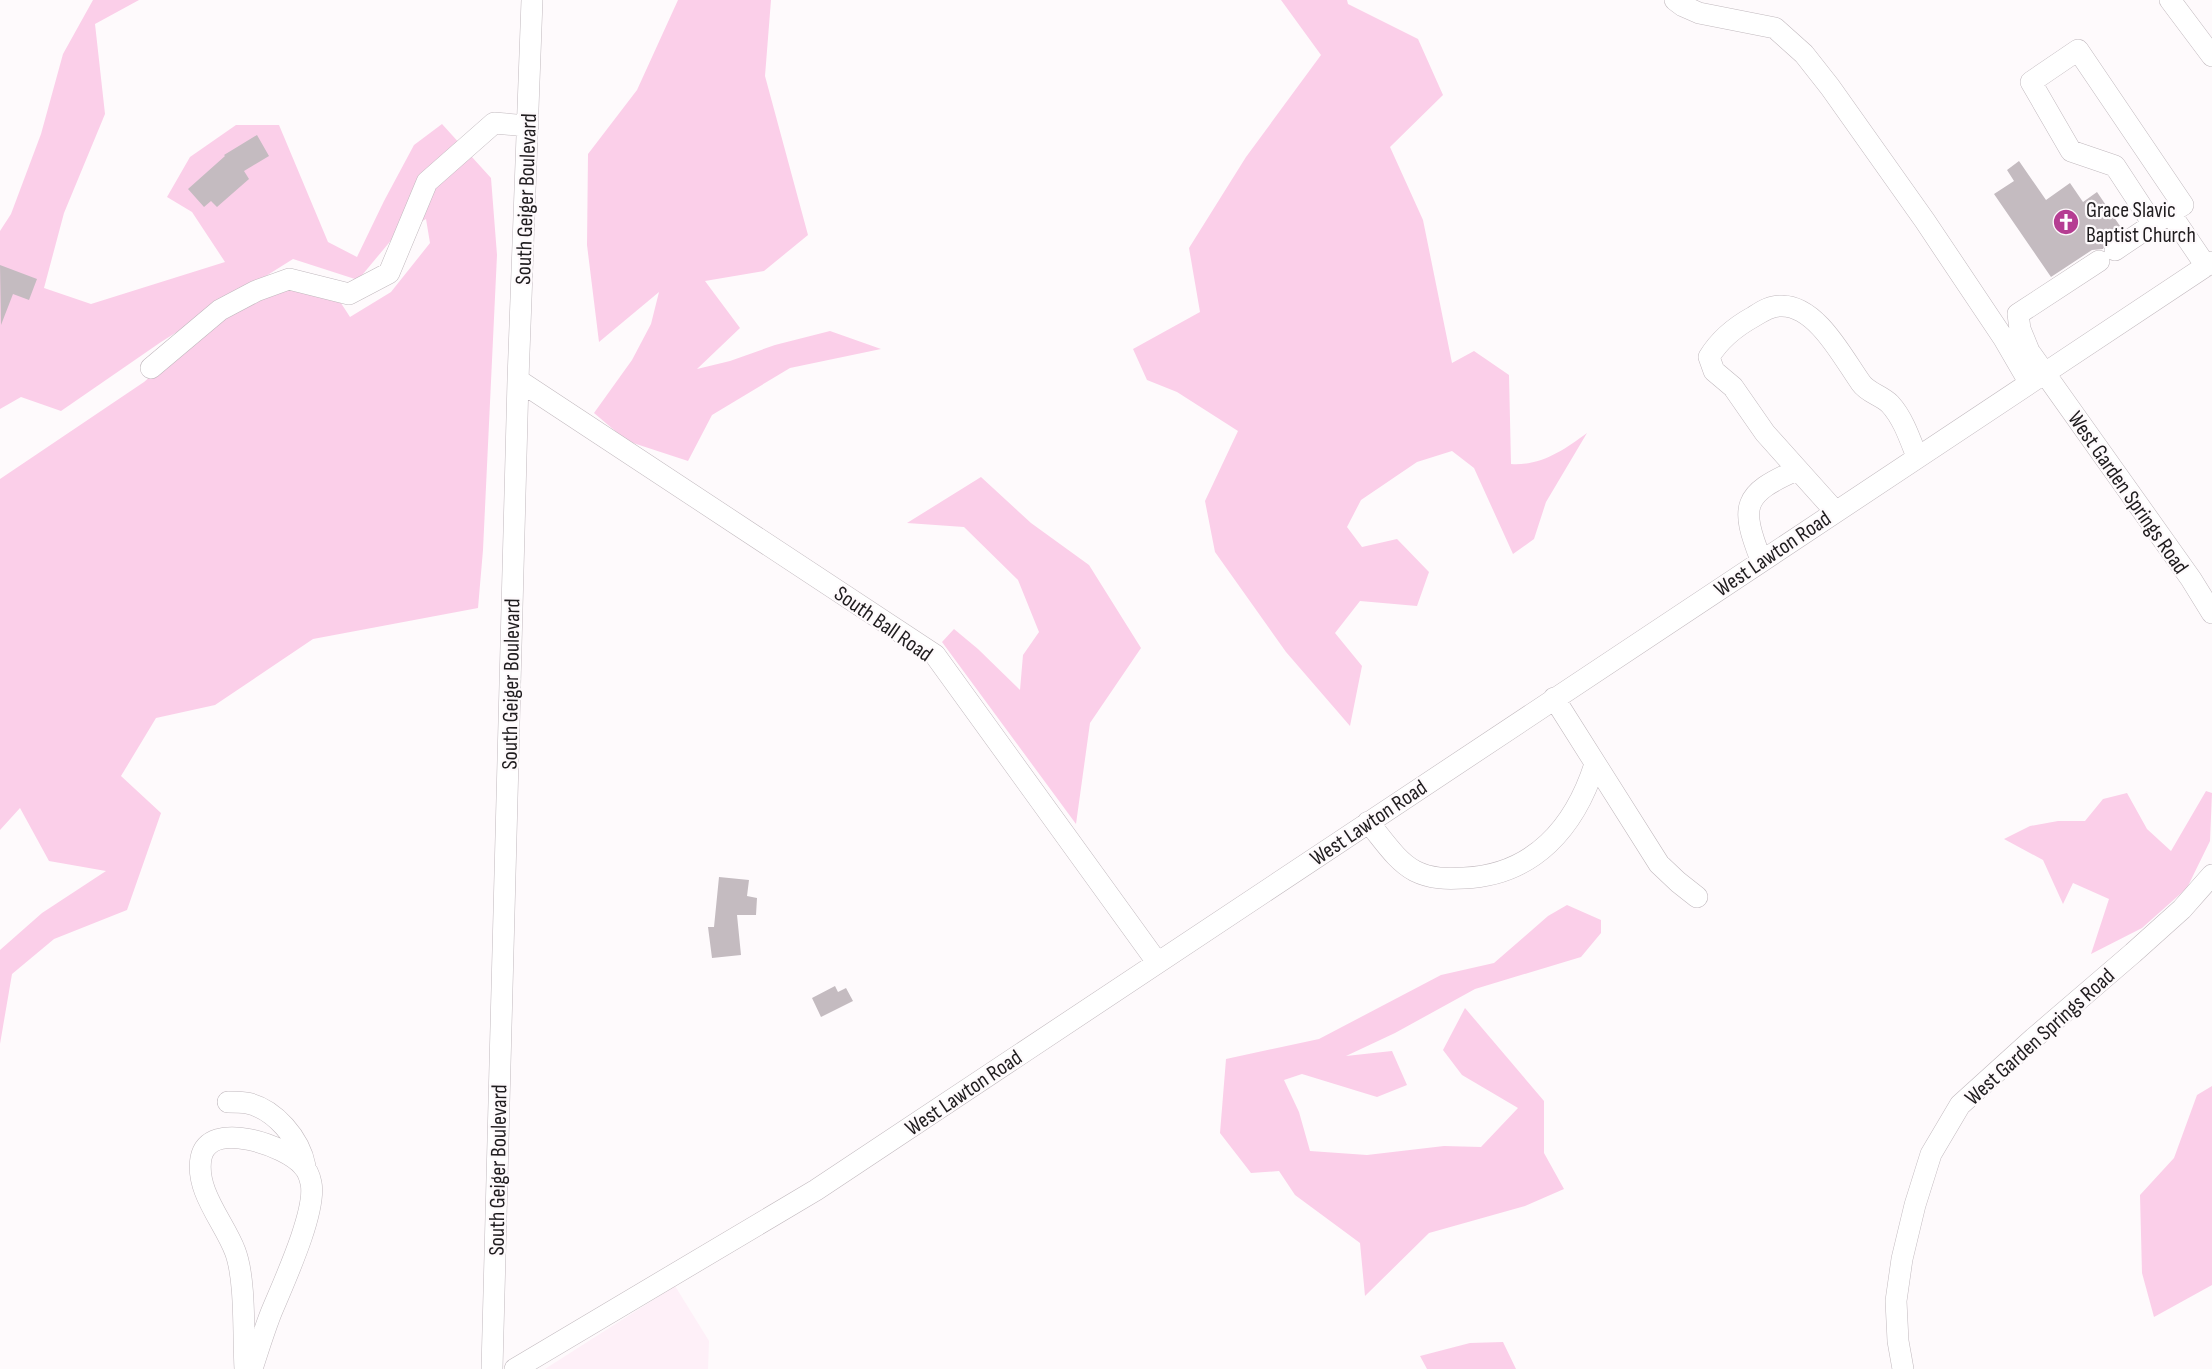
<svg xmlns="http://www.w3.org/2000/svg" width="2212" height="1369" font-family="'Sofia Sans Condensed',sans-serif">
	<rect width="100%" height="100%" fill="#fefafc"/>
	<path fill="#fef0f8" d="M675 1286 709 1341 708 1369H545Z"/>
	<path fill="#fbcfe9" d="M93 0H139L95 24 105 114 64 213 44 288 91 304 225 262 192 212 167 197 190 157 236 125H279L328 242 357 257 384 201 414 145 442 124 491 178 497 255 483 550 478 608 313 639 215 705 156 718 121 776 161 813 127 910 54 939 12 974 0 1044V950L42 913 106 871 49 861 20 808 0 830V479L144 382 215 322 248 300 296 288 339 300 350 317 391 292 430 243 426 219 393 238 358 280 293 259 161 342 61 411 21 397 0 409V231L11 214 41 134 63 54Z
		M678 0H771L765 76 808 235 764 271 705 281 740 328 697 369 730 361 775 345 830 331 881 349 790 368 712 415 688 461 627 441 594 413 632 360 651 324 659 292 599 342 587 245 588 154 637 90Z
		M1281 0H1347L1348 4 1418 39 1443 95 1390 147 1423 220 1452 363 1474 351 1509 375 1511 464C1541 466 1564 450 1587 433L1546 502 1534 539 1513 554 1474 468 1452 451 1417 462 1361 500 1347 527 1362 547 1397 539 1429 572 1417 606 1360 601 1335 633 1362 666 1350 726 1286 652 1215 552 1205 501 1238 431 1177 392 1147 380 1133 349 1200 312 1189 248 1246 157 1321 55Z
		M981 477 1031 523 1089 565 1141 648 1090 723 1076 824 942 642 954 629 978 649 1020 690 1023 655 1039 632 1018 580 964 527 907 523Z
		M2206 791 2212 793 2210 841 2187 888 2142 928 2091 954 2109 899 2073 883 2063 904 2043 860 2004 839 2030 826 2058 821H2085L2103 799 2127 793 2147 829 2171 851Z
		M1567 905 1601 920V933L1581 957 1475 989 1395 1033 1346 1056 1392 1051 1407 1085 1377 1097 1302 1074 1284 1080 1299 1112 1310 1151 1367 1155 1444 1146 1481 1147 1518 1108 1462 1075 1443 1050 1465 1008 1544 1101V1153L1564 1189 1525 1206 1429 1233 1365 1296 1360 1243 1295 1195 1279 1171 1251 1173 1220 1133 1226 1059 1319 1039 1441 975 1494 963 1548 916Z
		M2212 1086V1285L2154 1317 2142 1273 2140 1195 2174 1158 2197 1095Z
		M1503 1342 1516 1369H1427L1420 1356 1470 1343Z"/>
	<path fill="#c4bbc0" d="M257 135 269 156 244 171 249 179 217 207 211 201 204 207 188 189 225 156 224 155Z
		M2019 161 2046 200 2070 183 2083 202 2097 192 2120 226 2106 236 2108 239 2103 249 2092 250 2051 277 1994 194 2014 181 2007 170Z
		M0 265 37 279 29 300 13 294 1 325Z
		M719 877 749 880 747 896 757 898 756 915H737L741 955 712 958 708 927H714Z
		M835 986 838 992 846 988 853 1001 821 1017 812 998Z"/>
	<g fill="none" stroke-linecap="round" stroke-linejoin="round">
		<g stroke="#c1b9be" stroke-width="22">
			<path id="minor" d="M1675 0 1683 6 1699 13 1775 28 1804 54 1830 87 1925 221 2004 339 2029 382
				M2170 0 2212 56
				M2153 224 2115 166 2071 151 2031 82 2078 50 2183 205 2170 213
				M2115 250 2170 213 2206 266
				M2099 261 2018 314 2020 329 2029 351 2191 579 2212 613
				M151 368 220 310 256 291 289 279 349 294 389 273 427 182 494 123 528 126
				M518 380 935 655 1157 962
				M1835 511 1765 433 1733 387 1714 371 1709 357C1720 339 1735 327 1753 317 1761 312 1771 305 1782 306 1817 306 1843 358 1861 383 1868 393 1881 395 1890 404 1903 418 1910 439 1917 457
				M1761 560C1740 506 1742 494 1797 470
				M1554 698 1659 864 1678 882 1697 897
				M1368 822C1382 838 1396 861 1415 871 1431 879 1447 879 1464 878 1534 875 1575 827 1595 764
				M228 1102C234 1102 241 1102 247 1103 275 1109 300 1139 305 1166
				M245 1369C243 1337 246 1279 235 1251 224 1222 195 1191 201 1158 209 1118 287 1146 303 1166 307 1170 310 1178 311 1183 317 1211 283 1284 271 1313 264 1331 258 1350 252 1369
				M492 1369 518 380 532 0
				M515 1369 816 1190 2212 262
				M1903 1369 1898 1341 1896 1301 1902 1259 1915 1205 1931 1154 1960 1105 2034 1038 2133 953 2182 909 2212 875"/>
		</g>
		<use href="#minor" stroke="#fff" stroke-width="21"/>
	</g>
	<defs>
		<g id="church-disc" transform="scale(1.35)"><circle r="9.5" fill="#b53d92" stroke="#fefafc"/><path d="M-1.2-6h2.4v3.5h3.3v2.4h-3.3V6h-2.4V-.1h-3.3v-2.4h3.3Z" fill="#fff"/></g>
	</defs>
	<g fill-rule="evenodd">
		<use href="#church-disc" x="2066" y="222"/>
	</g>
	<g text-anchor="middle" stroke-width="4.5" stroke-linejoin="round" paint-order="stroke">
		<g font-size="22" fill="#1f1c1e" stroke="#fefafc">
			<text transform="translate(525 199) rotate(-88)" y="8">South Geiger Boulevard</text>
			<text transform="translate(2129 492) rotate(55)" y="8">West Garden Springs Road</text>
			<text transform="translate(1772 553) rotate(-34)" y="8">West Lawton Road</text>
			<text transform="translate(884 623) rotate(35)" y="8">South Ball Road</text>
			<text transform="translate(510 684) rotate(-89)" y="8">South Geiger Boulevard</text>
			<text transform="translate(1368 822) rotate(-34)" y="8">West Lawton Road</text>
			<text transform="translate(2039 1036) rotate(-42)" y="8">West Garden Springs Road</text>
			<text transform="translate(963 1092) rotate(-34)" y="8">West Lawton Road</text>
			<text transform="translate(497 1170) rotate(-89)" y="8">South Geiger Boulevard</text>
		</g>
		<g font-size="22" fill="#1f1c1e" stroke="#fefafc" text-anchor="start">
			<text x="2086" y="217">Grace Slavic<tspan x="2086" dy="25">Baptist Church</tspan></text>
		</g>
	</g>
</svg>
